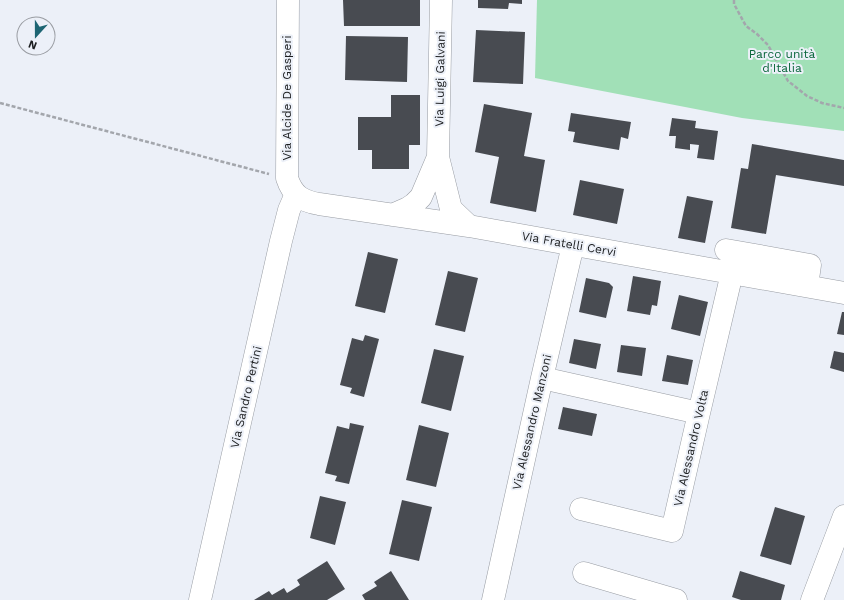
<svg xmlns="http://www.w3.org/2000/svg" width="844" height="600" font-family="'Work Sans',sans-serif">
	<rect width="100%" height="100%" fill="#ecf0f8"/>
	<path fill="#a1e0b7" d="M537 0H844V131L742 118 535 78Z"/>
	<path fill="#484b51" d="M343 0H420V26H344Z
		M478 0H522V4L509 3 508 9 478 8Z
		M476 30 525 32 523 84 473 82Z
		M346 36 408 37 407 82 345 80Z
		M391 95H420V145H409V169H372V150H358V117H391Z
		M484 104 532 113 524 156 545 160 536 212 490 203 499 157 475 152Z
		M571 113 631 122 628 139 621 137 619 150 573 142 575 132 568 131Z
		M672 118 696 121 695 128 718 131 714 160 697 158 699 145 690 144V150L675 148 676 136H669Z
		M752 144 844 160V186L776 175 766 234 731 228 741 168 748 169Z
		M580 180 624 189 617 224 573 215Z
		M687 196 713 201 705 243 678 238Z
		M368 252 398 259 385 313 355 306Z
		M448 271 478 278 465 332 435 325Z
		M633 276 661 281 657 306 652 305 650 315 627 311Z
		M586 278 609 283 613 287 606 318 579 312Z
		M679 295 708 302 700 336 671 329Z
		M842 312H844V335L837 334Z
		M365 335 379 339 364 397 350 393 352 388 340 385 352 338 363 341Z
		M574 339 601 344 596 369 569 363Z
		M621 345 646 348 642 376 617 372Z
		M434 349 464 356 451 411 421 403Z
		M834 351 844 353V372L830 368Z
		M667 355 693 360 688 385 662 381Z
		M563 407 597 414 592 436 558 429Z
		M350 423 364 426 349 484 335 481 337 476 325 473 337 426 349 429Z
		M419 425 449 433 436 487 406 480Z
		M320 496 346 502 335 545 310 538Z
		M402 500 432 507 419 561 389 554Z
		M775 507 805 516 791 565 760 556Z
		M327 561 345 589 327 600H254L269 591 272 595 284 588 287 593 300 585 297 580Z
		M391 571 409 600H365L362 595 377 586 374 582Z
		M740 571 785 585 781 600H741L732 597Z"/>
	<g fill="none" stroke-linecap="round" stroke-linejoin="round">
		<g stroke="#989ca3" stroke-width="23">
			<path id="minor" d="M288 0 287 178C293 196 302 201 319 204L469 226 844 293
				M441 0 438 157 451 209 469 226
				M392 215 408 208 414 204 421 197 438 157
				M726 250 810 265 807 286
				M542 378 699 413
				M581 509 672 531 699 413 732 273
				M584 573 676 600
				M200 600 281 241 289 210 296 194
				M493 600 542 378 573 245
				M812 600 844 516"/>
		</g>
		<path stroke="#a3a6ac" stroke-width="2.5" stroke-dasharray="4 2" stroke-linecap="butt" d="M734 0V4L746 26 757 34 768 45 788 81 807 96 822 103 844 108
			M0 103 269 174"/>
		<use href="#minor" stroke="#fff" stroke-width="22"/>
	</g>
	<g text-anchor="middle" stroke-width="4" stroke-linejoin="round" paint-order="stroke">
		<g font-size="12" fill="#09663b" stroke="#ecf0f8">
			<text x="782" y="58">Parco unità<tspan x="782" dy="14">d'Italia</tspan></text>
		</g>
		<g font-size="12" fill="#1c1e20" stroke="#ecf0f8">
			<text transform="translate(440 79) rotate(-89)" y="4">Via Luigi Galvani</text>
			<text transform="translate(287 98) rotate(-90)" y="4">Via Alcide De Gasperi</text>
			<text transform="translate(569 244) rotate(10)" y="4">Via Fratelli Cervi</text>
			<text transform="translate(246 397) rotate(-77)" y="4">Via Sandro Pertini</text>
			<text transform="translate(532 422) rotate(-77)" y="4">Via Alessandro Manzoni</text>
			<text transform="translate(691 448) rotate(-77)" y="4">Via Alessandro Volta</text>
		</g>
	</g>
	<g transform="translate(36 36) rotate(201)"><circle r="19" fill="#ecf0f8" stroke="#999ca2"/>
	<path d="M0-3L7 15L0 10L-7 15Z" fill="#1d6573"/>
	<text y="-6" font-size="11" font-weight="bold" text-anchor="middle" fill="#1c1e20">N</text>
	</g>
</svg>
